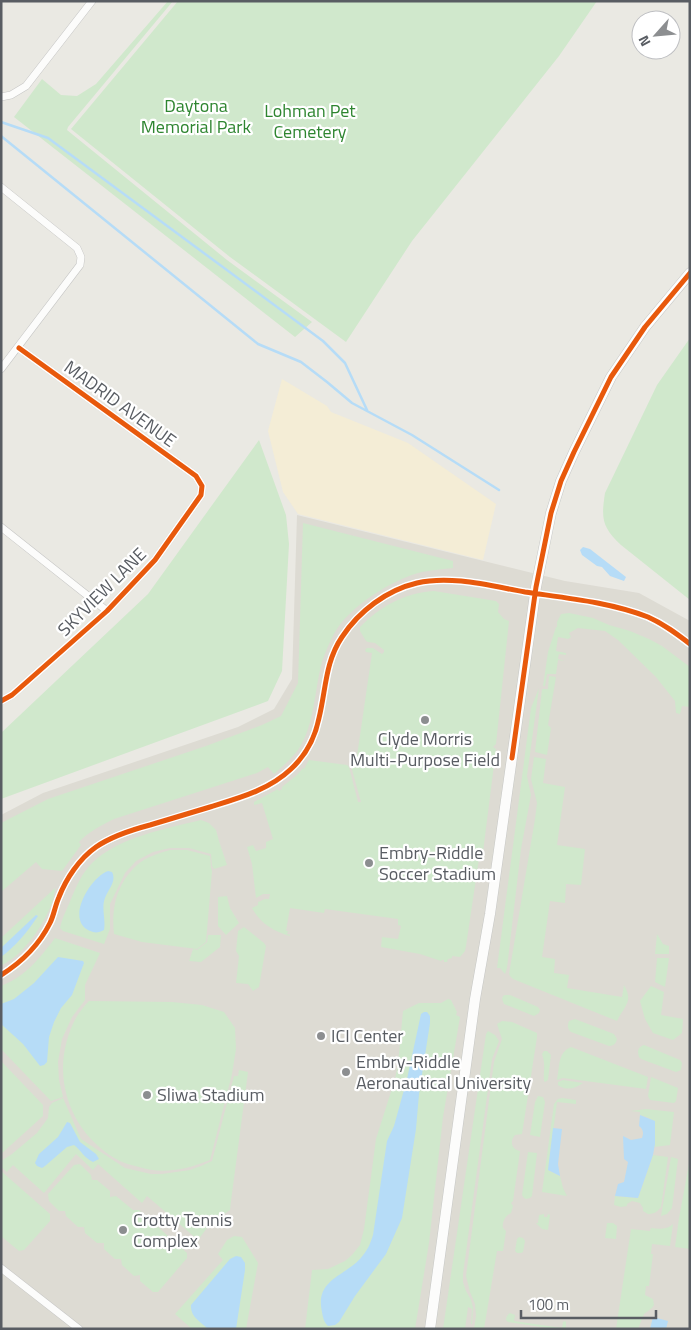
<svg xmlns="http://www.w3.org/2000/svg" width="691" height="1330" font-family="'Titillium Web',sans-serif">
	<rect width="100%" height="100%" fill="#eae9e3"/>
	<path fill="#dddbd3" d="M297 515 565 581 639 593 690 621V1329H1V815L43 793 238 727 274 709 292 679Z"/>
	<path fill="#d0e8cc" d="M168 1H173L68 127 67 130 227 260 312 322 295 337 14 117 42 79 61 95 77 96 96 84Z
		M178 1H597L559 56 412 241 346 342 230 257 71 129Z
		M690 338V600L621 545C602 527 601 519 605 493L657 385Z
		M259 440 286 515 289 544 282 671 268 701 1 799V733L148 594Z
		M303 523 453 561V568C443 569 432 570 422 572 393 579 348 607 334 634 329 643 325 653 322 662 314 691 315 725 298 750 291 759 282 767 274 774L268 767 257 773 114 819C102 825 88 832 79 842L81 845 62 871 42 869 36 862 1 892V823L48 799 206 746 262 725 281 716 298 683Z
		M434 591 496 601 499 604 498 612 504 619 509 621 496 744 493 747 496 749 483 852H480L466 946 465 951 460 957 452 956V958L448 959 447 962H444V960H442L441 961 420 954 381 947 382 937 398 939 401 926 398 925V919L325 909 324 913 290 908 286 931H288L287 934 290 935V936C273 931 260 923 252 908L258 905V902L265 899H269L270 894H263L256 898 252 864 247 847 253 845 256 851 266 848V842L273 839 262 803 254 805V802L278 789 279 791 282 789V787L297 775 303 768 304 769 309 760 347 765 349 767 358 802H361L351 766 352 756H357L372 653 366 652 365 650 367 648H373L382 654 384 652V650L375 643 368 642 366 641 360 631V627C381 606 404 593 434 591Z
		M569 613 593 618 609 625 630 631 649 639 662 646 690 667V707L682 706 680 714 676 713 675 701 656 677 618 640 605 631 578 628 569 633 571 637 568 639 558 637 556 651 566 653V655L559 654 558 659 565 661 558 660 556 674H547L545 686H543L548 652 556 627H557V622L561 614Z
		M549 676 556 677 548 725 551 728 547 755 535 752 542 689H548Z
		M539 688 527 776 531 795 521 849 507 968 505 974 500 968H497L531 708Z
		M534 757 546 759 543 783 565 787 557 845 585 849 581 885 566 884 565 903 550 901 542 957 555 959 554 973 569 975 567 988 622 997 624 985C634 1002 624 1006 617 1021L513 979 510 976 509 974 535 819 537 803 531 779Z
		M201 820 209 823 216 830 219 841 227 865 214 869 212 866 211 854 189 848H170L153 852 136 861 125 873 110 904V929L104 944 63 931 60 928C62 918 67 909 71 899 76 887 82 873 92 863 119 837 165 829 201 820Z
		M170 850H187L210 856 211 867 212 871 206 942 197 949 142 942 114 934C111 908 117 883 137 865 146 857 159 853 170 850Z
		M55 888C55 906 36 936 23 949 17 956 9 961 1 966V938Z
		M227 896 230 908 239 923 226 935 218 926V897Z
		M244 927 264 943 266 946 259 987 253 991 248 984 236 983 239 956 236 951 238 931Z
		M657 934 663 944 669 946V954H655Z
		M208 935H221L220 947 201 962 189 961 193 949 197 950 207 942Z
		M55 938 100 953 85 985V1000L72 1017 62 1039 58 1062 59 1080 63 1097 51 1101 1 1049V986C26 976 39 959 55 938Z
		M657 958H669L665 987 655 982Z
		M651 986 664 992 661 1015 683 1019 682 1033 673 1040 653 1033 645 1019 640 1001Z
		M505 995H510L538 1007 540 1010 539 1013 534 1016 504 1004 502 999 503 996Z
		M448 999 451 1000 457 1012 456 1015 460 1017 443 1117 429 1243 415 1329H305L312 1270 328 1269 345 1261 352 1255 360 1245 364 1229 376 1139 395 1079 398 1064 403 1011 419 1003H441Z
		M89 1001 172 1002 202 1005 224 1012 235 1028 236 1049 232 1074 210 1160C197 1165 186 1169 173 1170 161 1172 149 1170 139 1167 133 1165 126 1164 120 1161 85 1143 63 1107 63 1068 63 1050 69 1028 79 1013 82 1009 85 1005 89 1001Z
		M575 1019 614 1034 617 1039C616 1044 613 1046 609 1046L571 1032C568 1029 567 1026 569 1021Z
		M502 1021 512 1022 537 1033V1037L522 1134 515 1135C509 1142 512 1149 520 1151L513 1201 511 1203 513 1206 511 1213C505 1216 502 1222 503 1228L506 1231 503 1251H497L484 1329H474L476 1316 475 1304 470 1292 466 1276 494 1062 502 1039 497 1024Z
		M488 1031 495 1035 499 1041 492 1059 463 1274V1282L466 1291 471 1300 473 1308 472 1324H471L472 1309 468 1307 465 1329H443L486 1034Z
		M644 1045 680 1060 682 1063 681 1070 676 1072 641 1059 639 1057C637 1051 638 1047 644 1045Z
		M571 1047 648 1077 646 1089 563 1078 557 1080C560 1067 557 1053 571 1047Z
		M544 1051H547L551 1055 548 1080 545 1082 544 1081C543 1070 546 1066 542 1054Z
		M1 1061 43 1105V1116L1 1154Z
		M239 1070 248 1072 231 1201 230 1210 210 1224 198 1240 147 1196 142 1203 98 1164 93 1170 76 1154 44 1193 13 1165 7 1172 1 1167V1161L12 1154 37 1133 48 1118 49 1107 52 1103 63 1098 81 1139 125 1168 151 1174H162L190 1170 201 1166 212 1161 234 1076H238Z
		M651 1077 678 1088 676 1101 674 1103 650 1100 648 1096Z
		M563 1080 583 1083C575 1089 566 1091 558 1085V1082Z
		M538 1096 543 1097 545 1102 540 1137 530 1135 535 1102Z
		M562 1098 576 1100V1104L557 1102 548 1170 560 1176 563 1188 567 1196 542 1192 554 1104 558 1099Z
		M646 1109 674 1112 670 1145 654 1147 655 1144 649 1118 640 1115V1112L631 1111Z
		M528 1152 537 1153 532 1196 530 1198 526 1199 524 1198 522 1195Z
		M653 1155 668 1157 661 1207C657 1212 654 1214 648 1214L643 1211V1208L640 1203 632 1201 627 1204V1206L621 1207 614 1205 615 1196 638 1198Z
		M671 1157 678 1159 672 1208 667 1214 661 1216Z
		M80 1164 91 1175 92 1180H97L110 1191V1197L116 1196 133 1210H139L151 1221 152 1227 157 1226 169 1237 170 1243H176L187 1253V1258L158 1292H153L140 1281V1275L134 1276 122 1265 121 1259H115L104 1249V1243H97L85 1233 84 1227H78L66 1216 65 1211H59L49 1201 48 1194 74 1165Z
		M689 1164 690 1165V1249L675 1247 679 1218Z
		M1 1171 50 1214V1221L24 1250 19 1251 1 1236Z
		M544 1214V1217H547L548 1214 550 1215 548 1230 542 1229 536 1223H538L539 1215Z
		M607 1223H613L617 1226 616 1239 605 1238Z
		M673 1224 670 1246 652 1244 651 1254H653L649 1286H646L645 1295 653 1299 654 1305 652 1308 644 1314 638 1329H616L631 1229 650 1231 651 1228C658 1229 667 1230 673 1224Z
		M234 1236 242 1237 258 1263 246 1329H192L175 1314 223 1260 218 1254 227 1240Z
		M519 1237 523 1238 525 1241 523 1252 521 1253H517L515 1251 517 1239Z
		M510 1313 515 1315 514 1321 562 1328 563 1322 565 1321 566 1322V1329H554L508 1322 506 1320C506 1317 507 1315 510 1313Z"/>
	<path fill="#f4edd6" d="M282 379 327 406 331 412 408 443 496 504 483 560 298 514 283 492 268 431Z"/>
	<path fill="#b6dcf7" d="M583 547 590 549 626 577 624 581 610 576 602 567 597 566 582 555 580 550Z
		M108 871 112 872C117 882 108 889 105 898 101 908 106 919 104 930 100 932 97 933 93 932 63 924 89 878 108 871Z
		M36 915 38 916C28 931 16 946 1 957V948Z
		M58 957 83 961 84 963 72 995 61 1008 54 1022 49 1037 47 1062 44 1065 40 1066 23 1044 1 1024V1004L14 999 34 983Z
		M424 1012H427L430 1016V1023L419 1094 416 1129 402 1218 386 1254 355 1296 339 1322 335 1325 328 1326C324 1322 323 1318 322 1312 315 1280 343 1277 360 1259 367 1251 370 1245 373 1235L387 1141 394 1126 407 1079 421 1014Z
		M640 1115 655 1121V1144L653 1155 638 1198 615 1196 618 1184 624 1182 628 1162 624 1159 623 1136 631 1140 642 1138C644 1133 643 1129 639 1126Z
		M67 1122 70 1123 80 1142 96 1154 99 1159 93 1162C84 1158 81 1150 74 1145L67 1147 45 1166 42 1168 37 1166 35 1163 39 1154 58 1137Z
		M553 1128 562 1129 558 1164 560 1176 548 1170Z
		M236 1256 241 1257 245 1263V1270L236 1329H208C201 1322 190 1317 191 1305L230 1259Z
		M653 1317 668 1321 666 1329H650Z"/>
	<g fill="none" stroke-linecap="round" stroke-linejoin="round">
		<path stroke="#b6dcf7" stroke-width="2.5" d="M1 122 48 138 323 341 345 363 367 410
			M1 136 258 344 301 362 327 382 352 403 412 435 499 490"/>
		<g stroke="#c6c6c5" stroke-width="8">
			<path id="street" d="M1 97 11 95 26 86 92 1
				M1 187 77 248 81 257 80 265 1 369
				M1 527 107 611
				M1 701 12 695 107 611 155 560 201 495 202 486 196 476 19 348
				M1 975C22 962 39 945 50 923 54 915 55 906 59 897 66 879 79 859 96 847 112 836 131 830 150 825 170 819 190 813 210 807 239 798 269 790 291 769 305 756 315 738 319 718 326 690 325 662 342 637 359 611 387 590 417 583 451 575 491 586 525 592 566 598 609 602 648 617 664 624 677 634 690 644
				M1 1268 79 1329"/>
		</g>
		<g stroke="#c6c7c5" stroke-width="11">
			<path id="secondary" d="M430 1329 475 999 490 914 536 587 551 513 561 481 574 452 611 377 645 327 690 273"/>
		</g>
		<use href="#street" stroke="#fcfcfb" stroke-width="7"/>
		<use href="#secondary" stroke="#fcfcfb" stroke-width="10"/>
		<g stroke="#fff" stroke-width="8">
			<path id="cycleway" d="M1 701 12 695 107 611 155 560 201 495 202 486 196 476 19 348
				M512 758 536 587 551 513 561 481 574 452 611 377 645 327 690 273
				M1 975C22 962 39 945 50 923 54 915 55 906 59 897 66 879 79 859 96 847 112 836 131 830 150 825 170 819 190 813 210 807 239 798 269 790 291 769 305 756 315 738 319 718 326 690 325 662 342 637 359 611 387 590 417 583 451 575 491 586 525 592 566 598 609 602 648 617 664 624 677 634 690 644"/>
		</g>
		<use href="#cycleway" stroke="#e8590c" stroke-width="5"/>
	</g>
	<g fill="#8c8e90" stroke="#fff" stroke-width="2">
		<circle cx="425" cy="720" r="5"/>
		<circle cx="369" cy="863" r="5"/>
		<circle cx="321" cy="1036" r="5"/>
		<circle cx="346" cy="1072" r="5"/>
		<circle cx="147" cy="1095" r="5"/>
		<circle cx="123" cy="1230" r="5"/>
	</g>
	<g text-anchor="middle" stroke-width="4.5" stroke-linejoin="round" paint-order="stroke">
		<g font-size="18" fill="#2e8530" stroke="#fff">
			<text x="196" y="112">Daytona<tspan x="196" dy="21">Memorial Park</tspan></text>
			<text x="310" y="117">Lohman Pet<tspan x="310" dy="21">Cemetery</tspan></text>
		</g>
		<g font-size="18" fill="#595d63" stroke="#fff">
			<text transform="translate(120 404) rotate(36)" y="6">MADRID AVENUE</text>
			<text transform="translate(102 592) rotate(-45)" y="6">SKYVIEW LANE</text>
		</g>
		<g font-size="18" fill="#595d63" stroke="#fff" text-anchor="start">
			<text x="425" y="745" text-anchor="middle">Clyde Morris<tspan x="425" dy="21">Multi-Purpose Field</tspan></text>
			<text x="379" y="859">Embry-Riddle<tspan x="379" dy="21">Soccer Stadium</tspan></text>
			<text x="331" y="1042">ICI Center</text>
			<text x="356" y="1068">Embry-Riddle<tspan x="356" dy="21">Aeronautical University</tspan></text>
			<text x="157" y="1101">Sliwa Stadium</text>
			<text x="133" y="1226">Crotty Tennis<tspan x="133" dy="21">Complex</tspan></text>
		</g>
	</g>
	<rect width="691" height="1330" fill="none" stroke="#595d63" stroke-width="5"/>
	<g transform="translate(656 35) rotate(243)"><circle r="24" fill="#ffffff" stroke="#bdbec1"/>
	<path d="M0-4L9 19L0 12L-9 19Z" fill="#8c8e90"/>
	<text y="-8" font-size="14" font-weight="bold" text-anchor="middle" fill="#595d63">N</text>
	</g>
	<path d="M521 1310v8h135v-8" fill="none" stroke="#595d63" stroke-width="2.5"/>
	<text x="528" y="1310" font-size="15" fill="#595d63" stroke="#ffffff" stroke-width="4" paint-order="stroke">100 m</text>
</svg>
